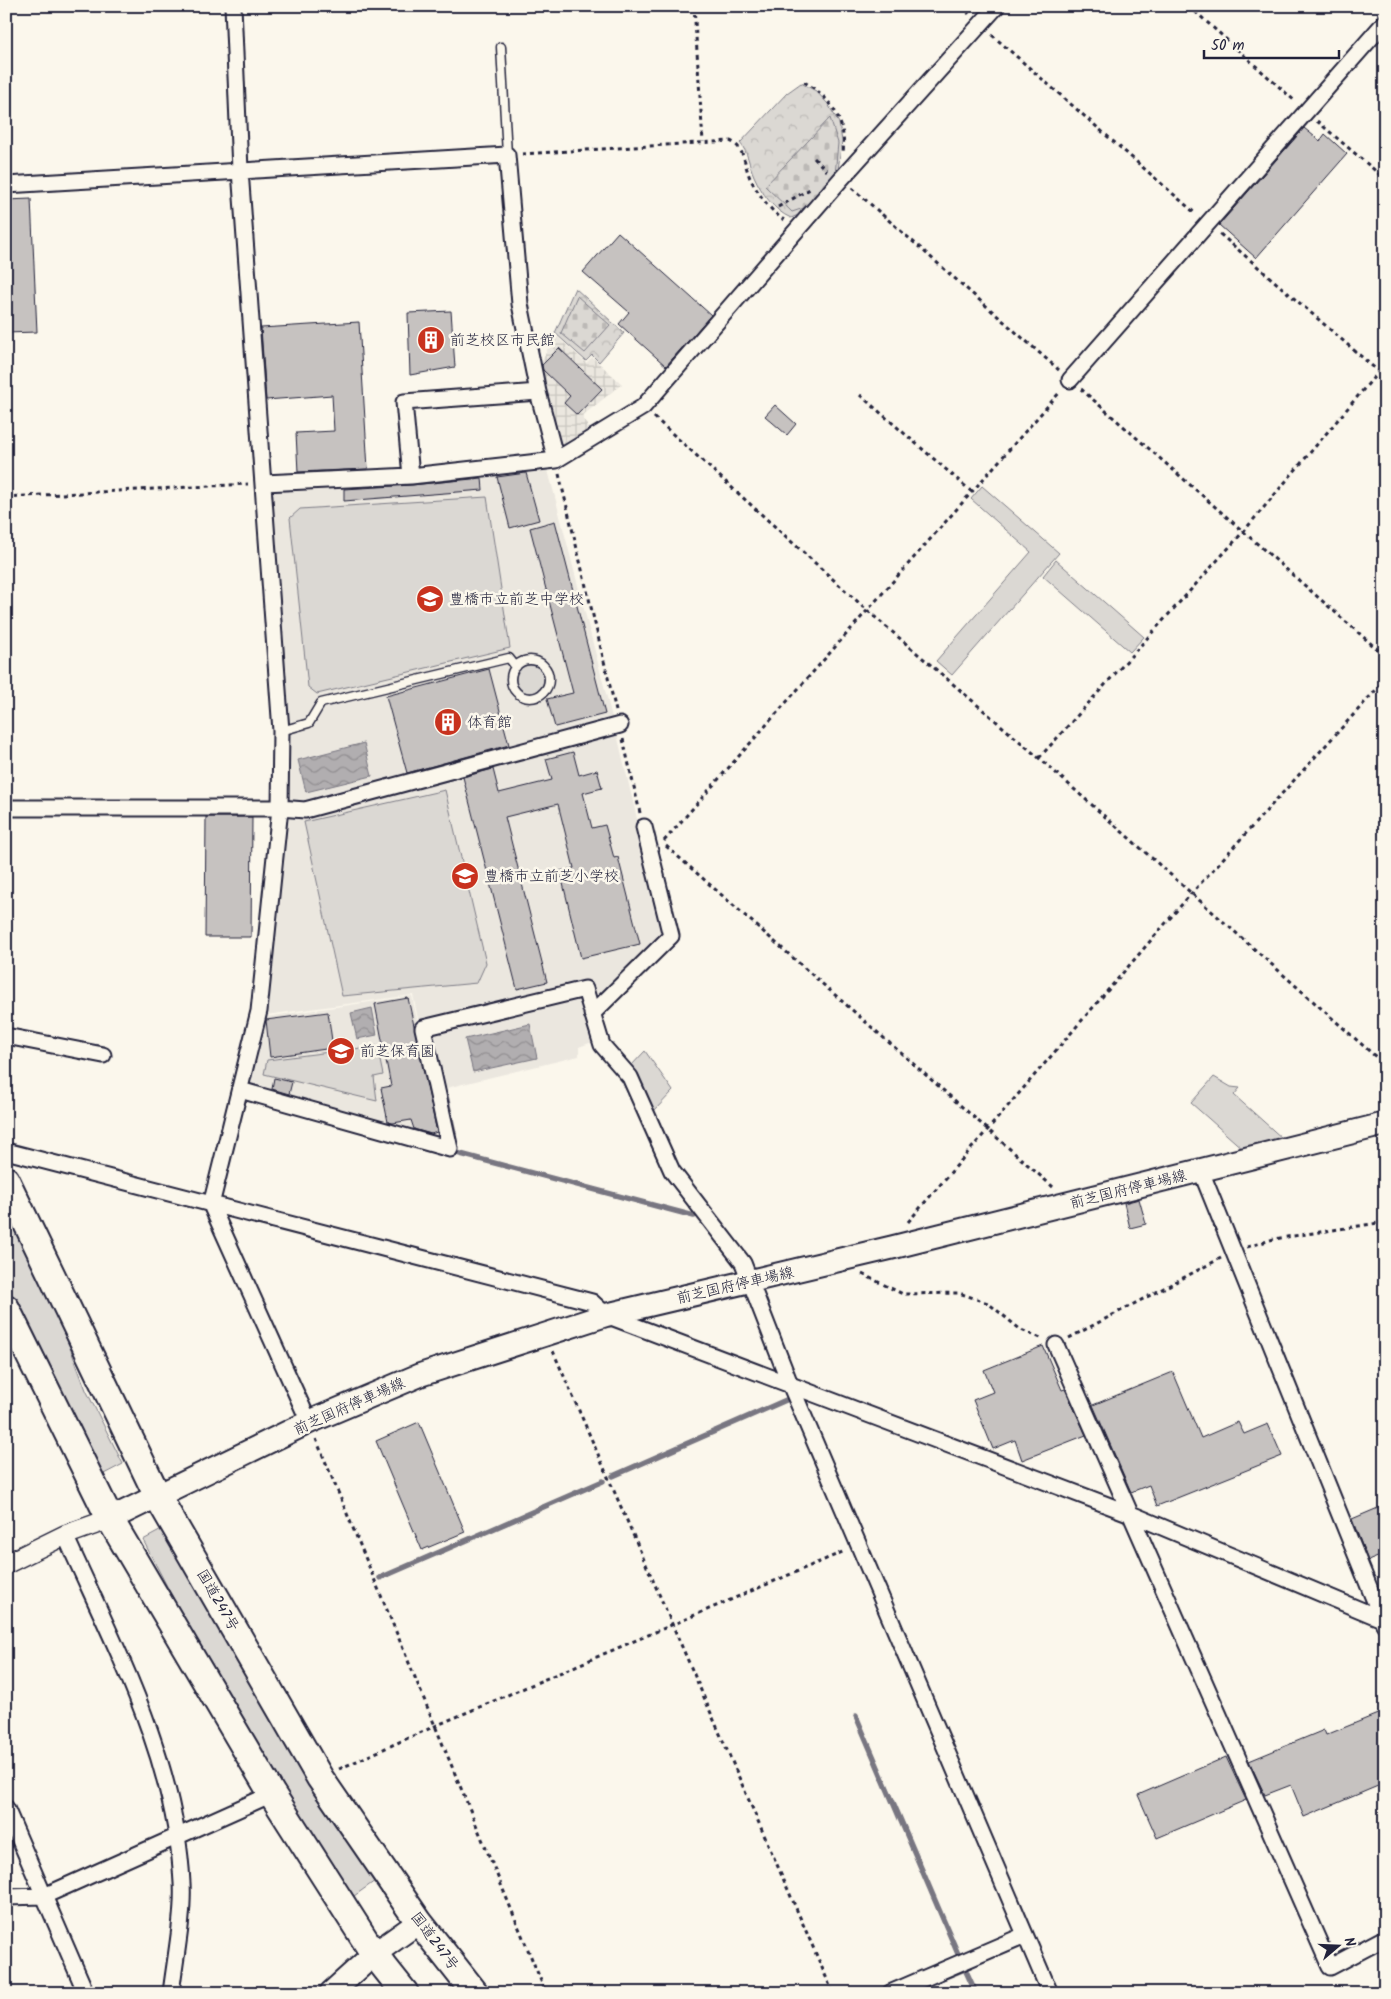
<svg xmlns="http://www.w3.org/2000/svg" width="1391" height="1999" font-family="Kalam,'Klee One',sans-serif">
	<defs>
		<pattern id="industrial-grid" width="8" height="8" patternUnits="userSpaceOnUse" patternTransform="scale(1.25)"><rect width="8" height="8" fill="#ebe7df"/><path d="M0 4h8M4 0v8" fill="none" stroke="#c9c6c0"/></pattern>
		<pattern id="forest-crowns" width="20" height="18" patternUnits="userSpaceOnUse" patternTransform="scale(1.25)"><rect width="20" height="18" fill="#dbd8d3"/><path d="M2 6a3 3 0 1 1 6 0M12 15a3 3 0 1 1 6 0" fill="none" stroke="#bcb9b6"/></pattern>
		<pattern id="cemetery-stones" width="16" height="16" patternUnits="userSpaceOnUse" patternTransform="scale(1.25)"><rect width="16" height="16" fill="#dbd8d3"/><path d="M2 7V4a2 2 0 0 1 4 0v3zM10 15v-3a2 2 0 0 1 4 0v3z" fill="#bcb9b6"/></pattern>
		<pattern id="water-waves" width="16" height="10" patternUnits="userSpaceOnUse" patternTransform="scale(1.25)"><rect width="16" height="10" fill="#b1aeb0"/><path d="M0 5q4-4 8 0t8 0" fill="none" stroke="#908d90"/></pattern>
	</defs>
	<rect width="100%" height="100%" fill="#fbf7ec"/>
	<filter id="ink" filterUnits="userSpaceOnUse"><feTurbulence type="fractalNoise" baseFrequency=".02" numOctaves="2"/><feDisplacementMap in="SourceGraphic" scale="10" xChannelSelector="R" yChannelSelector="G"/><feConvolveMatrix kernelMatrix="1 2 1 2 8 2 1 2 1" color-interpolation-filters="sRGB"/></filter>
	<g filter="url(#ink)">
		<path fill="#ebe7df" d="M548 470 613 721 306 801 286 804 271 495 276 485Z
			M616 730 665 937 588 1012 595 1041 579 1047V1056L442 1089 419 1024 413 995 266 1015 286 814Z
			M412 996 443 1141 251 1086 266 1017Z"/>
		<path fill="url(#industrial-grid)" d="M554 334 586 363 592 357 622 384 582 416 592 434 558 454 538 371Z"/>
		<path fill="#dbd8d3" stroke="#7e7d87" d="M982 486 1059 553 952 675 936 661 1031 552 971 499Z
			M487 497 510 648 317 694 308 687 290 518 300 509Z
			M1056 560 1144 637 1130 652 1043 576Z
			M516 679a14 14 0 1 1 28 0a14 14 0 1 1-28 0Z
			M445 790 486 963 477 983 342 996 304 822Z
			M377 1046 383 1075 374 1077 377 1101 264 1074 267 1060Z
			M645 1051 673 1091 653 1112 630 1067Z
			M1214 1077 1231 1087 1240 1088 1234 1095 1283 1139 1244 1150 1191 1103Z
			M6 1205 61 1324 86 1390 123 1464 100 1476 6 1286Z
			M167 1527 375 1881 354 1896 238 1723 143 1540Z"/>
		<path fill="url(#forest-crowns)" stroke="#7e7d87" d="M801 83 816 91 828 104 839 123 842 141 837 177 806 212 791 218C774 211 761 192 754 176 749 165 748 152 740 143L787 93Z
			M575 288 624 333 599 362 592 355 586 361 555 333Z"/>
		<path fill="url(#cemetery-stones)" stroke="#7e7d87" d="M830 118 838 143 835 175 807 207 792 212 765 186Z
			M577 296 610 325 585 353 561 333Z"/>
		<path fill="url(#water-waves)" stroke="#787681" d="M364 743 372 776 306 792 298 760Z
			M372 1008 377 1035 357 1039 351 1013Z
			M530 1024 537 1058 473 1072 465 1039Z"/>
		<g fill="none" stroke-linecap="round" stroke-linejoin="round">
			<path stroke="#787681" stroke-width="5.5" d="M446 1096 454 1133
				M454 1149 453 1152 694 1216
				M613 1476 786 1400
				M380 1578 603 1481
				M856 1716 958 1954
				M940 1979 965 1969 976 1993"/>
		</g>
		<path fill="#c6c2c0" stroke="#22223b" d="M1304 128 1320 141 1325 134 1347 154 1256 258 1219 225Z
			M31 199 37 332 6 333V200Z
			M618 232 711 315 666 366 619 324 629 312 583 272Z
			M451 311 455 367 410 375 408 313Z
			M359 322 368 469 298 472 296 433 334 431 332 395 266 400 261 328Z
			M559 348 602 389 577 415 564 403 570 396 543 370 542 365Z
			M775 405 796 424 787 435 765 416Z
			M526 473 539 520 510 528 497 477Z
			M482 478 483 490 344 501V489L412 485Z
			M555 521 605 714 555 727 547 699 573 693 530 528Z
			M489 669 509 745 407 773 386 696Z
			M573 752 579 775 597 770 602 788 583 793 592 828 605 825 614 858 618 857 640 944 581 958 560 871 574 868 558 804 505 817 547 982 517 989 463 777 493 769 499 793 552 780 546 759Z
			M206 817H252L251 937H205Z
			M408 998 437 1132 431 1134 414 1129 411 1120 393 1123 388 1122 381 1088 391 1086 375 1004Z
			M328 1012 333 1048 270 1057 266 1020Z
			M274 1078 292 1082 289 1094 272 1089Z
			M1139 1199 1146 1224 1130 1228 1124 1203Z
			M1043 1346 1062 1390 1065 1389 1086 1435 1022 1460 1015 1440 993 1449 973 1400 993 1392 984 1370Z
			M1173 1372 1201 1438 1238 1422 1244 1434 1268 1424 1282 1456 1157 1506 1149 1485 1131 1492 1093 1405Z
			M419 1422 465 1532 422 1550 376 1441Z
			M1385 1505V1554L1368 1561 1352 1519Z
			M1385 1711V1783L1304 1817 1291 1785 1265 1795 1249 1761 1324 1730 1326 1735Z
			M1226 1757 1246 1800 1157 1838 1138 1795Z"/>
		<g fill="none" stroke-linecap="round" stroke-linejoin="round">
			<g stroke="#22223b" stroke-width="11">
				<path id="service" d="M501 47 507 155
					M511 679a19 19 0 1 1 38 0a19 19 0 1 1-38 0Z
					M281 731 309 723 321 703 509 658 516 667"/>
			</g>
			<g stroke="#22223b" stroke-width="19">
				<path id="minor" d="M233 6 240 170 281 731 280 808 259 1011 211 1205 309 1422
					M6 185 507 155 520 304 538 392 556 460
					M1070 380 1385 22
					M411 476 404 402 538 392
					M264 483 411 476 556 460 643 407 841 179 997 6
					M6 808H280L305 810 620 725
					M592 1014 671 936 644 827
					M6 1036 103 1055
					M240 1090 450 1149 423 1028 585 989 602 1045 630 1077 672 1171 743 1263 790 1384 1050 1993
					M6 1151 592 1302 606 1315 1131 1514 1382 1619
					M1201 1171 1384 1624
					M1056 1345 1330 1967 1385 1938
					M65 1535C115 1647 176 1759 182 1883 184 1915 175 1960 171 1993
					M6 1808 86 1993
					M6 1897 44 1896 272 1794
					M890 1993 1025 1935"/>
			</g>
			<g stroke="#22223b" stroke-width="22">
				<path id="tertiary" d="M6 1564 65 1535 110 1519"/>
			</g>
			<g stroke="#22223b" stroke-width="26">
				<path id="secondary" d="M110 1519 309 1422 420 1375 606 1315 894 1247 1385 1124
					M331 1993 374 1954 419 1922"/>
			</g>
			<g stroke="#22223b" stroke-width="30">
				<path id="trunk" d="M6 1180 158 1497 320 1778 419 1922 475 1993
					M6 1308 110 1519 272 1794 374 1954 405 1993"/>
			</g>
			<path stroke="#22223b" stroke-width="3" stroke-dasharray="4 4" stroke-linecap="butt" d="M694 6 703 142
				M1189 6 1296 102
				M962 7 969 14
				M992 35 1196 214
				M804 82C830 96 847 122 843 152
				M1317 121 1385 179
				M522 154 730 141C745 147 744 165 750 178 758 193 769 210 784 220
				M814 158 827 171
				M852 188 1059 370
				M778 207 810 189
				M1220 234 1378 371
				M1081 389 1385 656
				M860 395 972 492
				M654 417 868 611 1039 758 1385 1065
				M559 474 616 711
				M6 497 248 484
				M623 739 640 813
				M1039 758 1243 532 1385 364
				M664 841 1060 392
				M666 846 1053 1187
				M908 1222 1190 895 1385 680
				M1247 1247 1274 1239 1385 1222
				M862 1274 903 1294 959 1293 988 1303 1021 1330 1043 1339
				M1069 1338 1221 1258
				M553 1351 833 1993
				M316 1439 546 1993
				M339 1769 435 1726 845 1551"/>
			<use href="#service" stroke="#fbf7ec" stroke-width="8"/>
			<use href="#minor" stroke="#fbf7ec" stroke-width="15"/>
			<use href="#tertiary" stroke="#fbf7ec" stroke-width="19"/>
			<use href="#secondary" stroke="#fbf7ec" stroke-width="22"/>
			<use href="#trunk" stroke="#fbf7ec" stroke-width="26"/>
		</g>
	</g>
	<defs>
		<g id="building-disc" transform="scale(1.4375)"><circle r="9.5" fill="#c8321e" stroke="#fbf7ec"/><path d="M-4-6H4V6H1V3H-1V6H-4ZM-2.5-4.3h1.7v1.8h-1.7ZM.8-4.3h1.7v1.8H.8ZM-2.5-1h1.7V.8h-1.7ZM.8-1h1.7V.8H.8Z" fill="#fff"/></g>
		<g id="school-disc" transform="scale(1.4375)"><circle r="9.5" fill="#c8321e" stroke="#fbf7ec"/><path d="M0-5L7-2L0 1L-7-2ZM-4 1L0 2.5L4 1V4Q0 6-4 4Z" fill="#fff"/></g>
	</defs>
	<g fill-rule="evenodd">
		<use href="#building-disc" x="431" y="340"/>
		<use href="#school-disc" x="430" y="599"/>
		<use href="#building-disc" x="448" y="722"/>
		<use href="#school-disc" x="465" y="876"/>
		<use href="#school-disc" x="341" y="1051"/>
	</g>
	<g text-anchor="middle" stroke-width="5" stroke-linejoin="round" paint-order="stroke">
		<g font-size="15" fill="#22223b" stroke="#fbf7ec" text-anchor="start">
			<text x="450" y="345">前芝校区市民館</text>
			<text x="449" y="604">豊橋市立前芝中学校</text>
			<text x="467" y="727">体育館</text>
			<text x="484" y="881">豊橋市立前芝小学校</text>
			<text x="360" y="1056">前芝保育園</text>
		</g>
		<g font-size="15" fill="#22223b" stroke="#fbf7ec">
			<text transform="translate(1128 1189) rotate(-14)" y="5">前芝国府停車場線</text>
			<text transform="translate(735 1285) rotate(-13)" y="5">前芝国府停車場線</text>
			<text transform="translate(349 1406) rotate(-24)" y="5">前芝国府停車場線</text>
			<text transform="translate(218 1600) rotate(60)" y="5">国道247号</text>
			<text transform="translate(435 1941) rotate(53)" y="5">国道247号</text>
		</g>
	</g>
	<rect width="1391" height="1999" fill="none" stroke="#fbf7ec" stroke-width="25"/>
	<rect x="12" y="12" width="1366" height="1974" fill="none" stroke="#22223b" stroke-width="2" filter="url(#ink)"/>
	<g transform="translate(1338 1946) rotate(71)" stroke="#fbf7ec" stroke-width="4" paint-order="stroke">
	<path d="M0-4L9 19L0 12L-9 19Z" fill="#22223b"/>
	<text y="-8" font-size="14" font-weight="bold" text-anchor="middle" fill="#22223b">N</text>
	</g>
	<path d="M1204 50v8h135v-8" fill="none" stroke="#22223b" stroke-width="2.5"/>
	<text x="1211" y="50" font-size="15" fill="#22223b" stroke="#fbf7ec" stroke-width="4" paint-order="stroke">50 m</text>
</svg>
